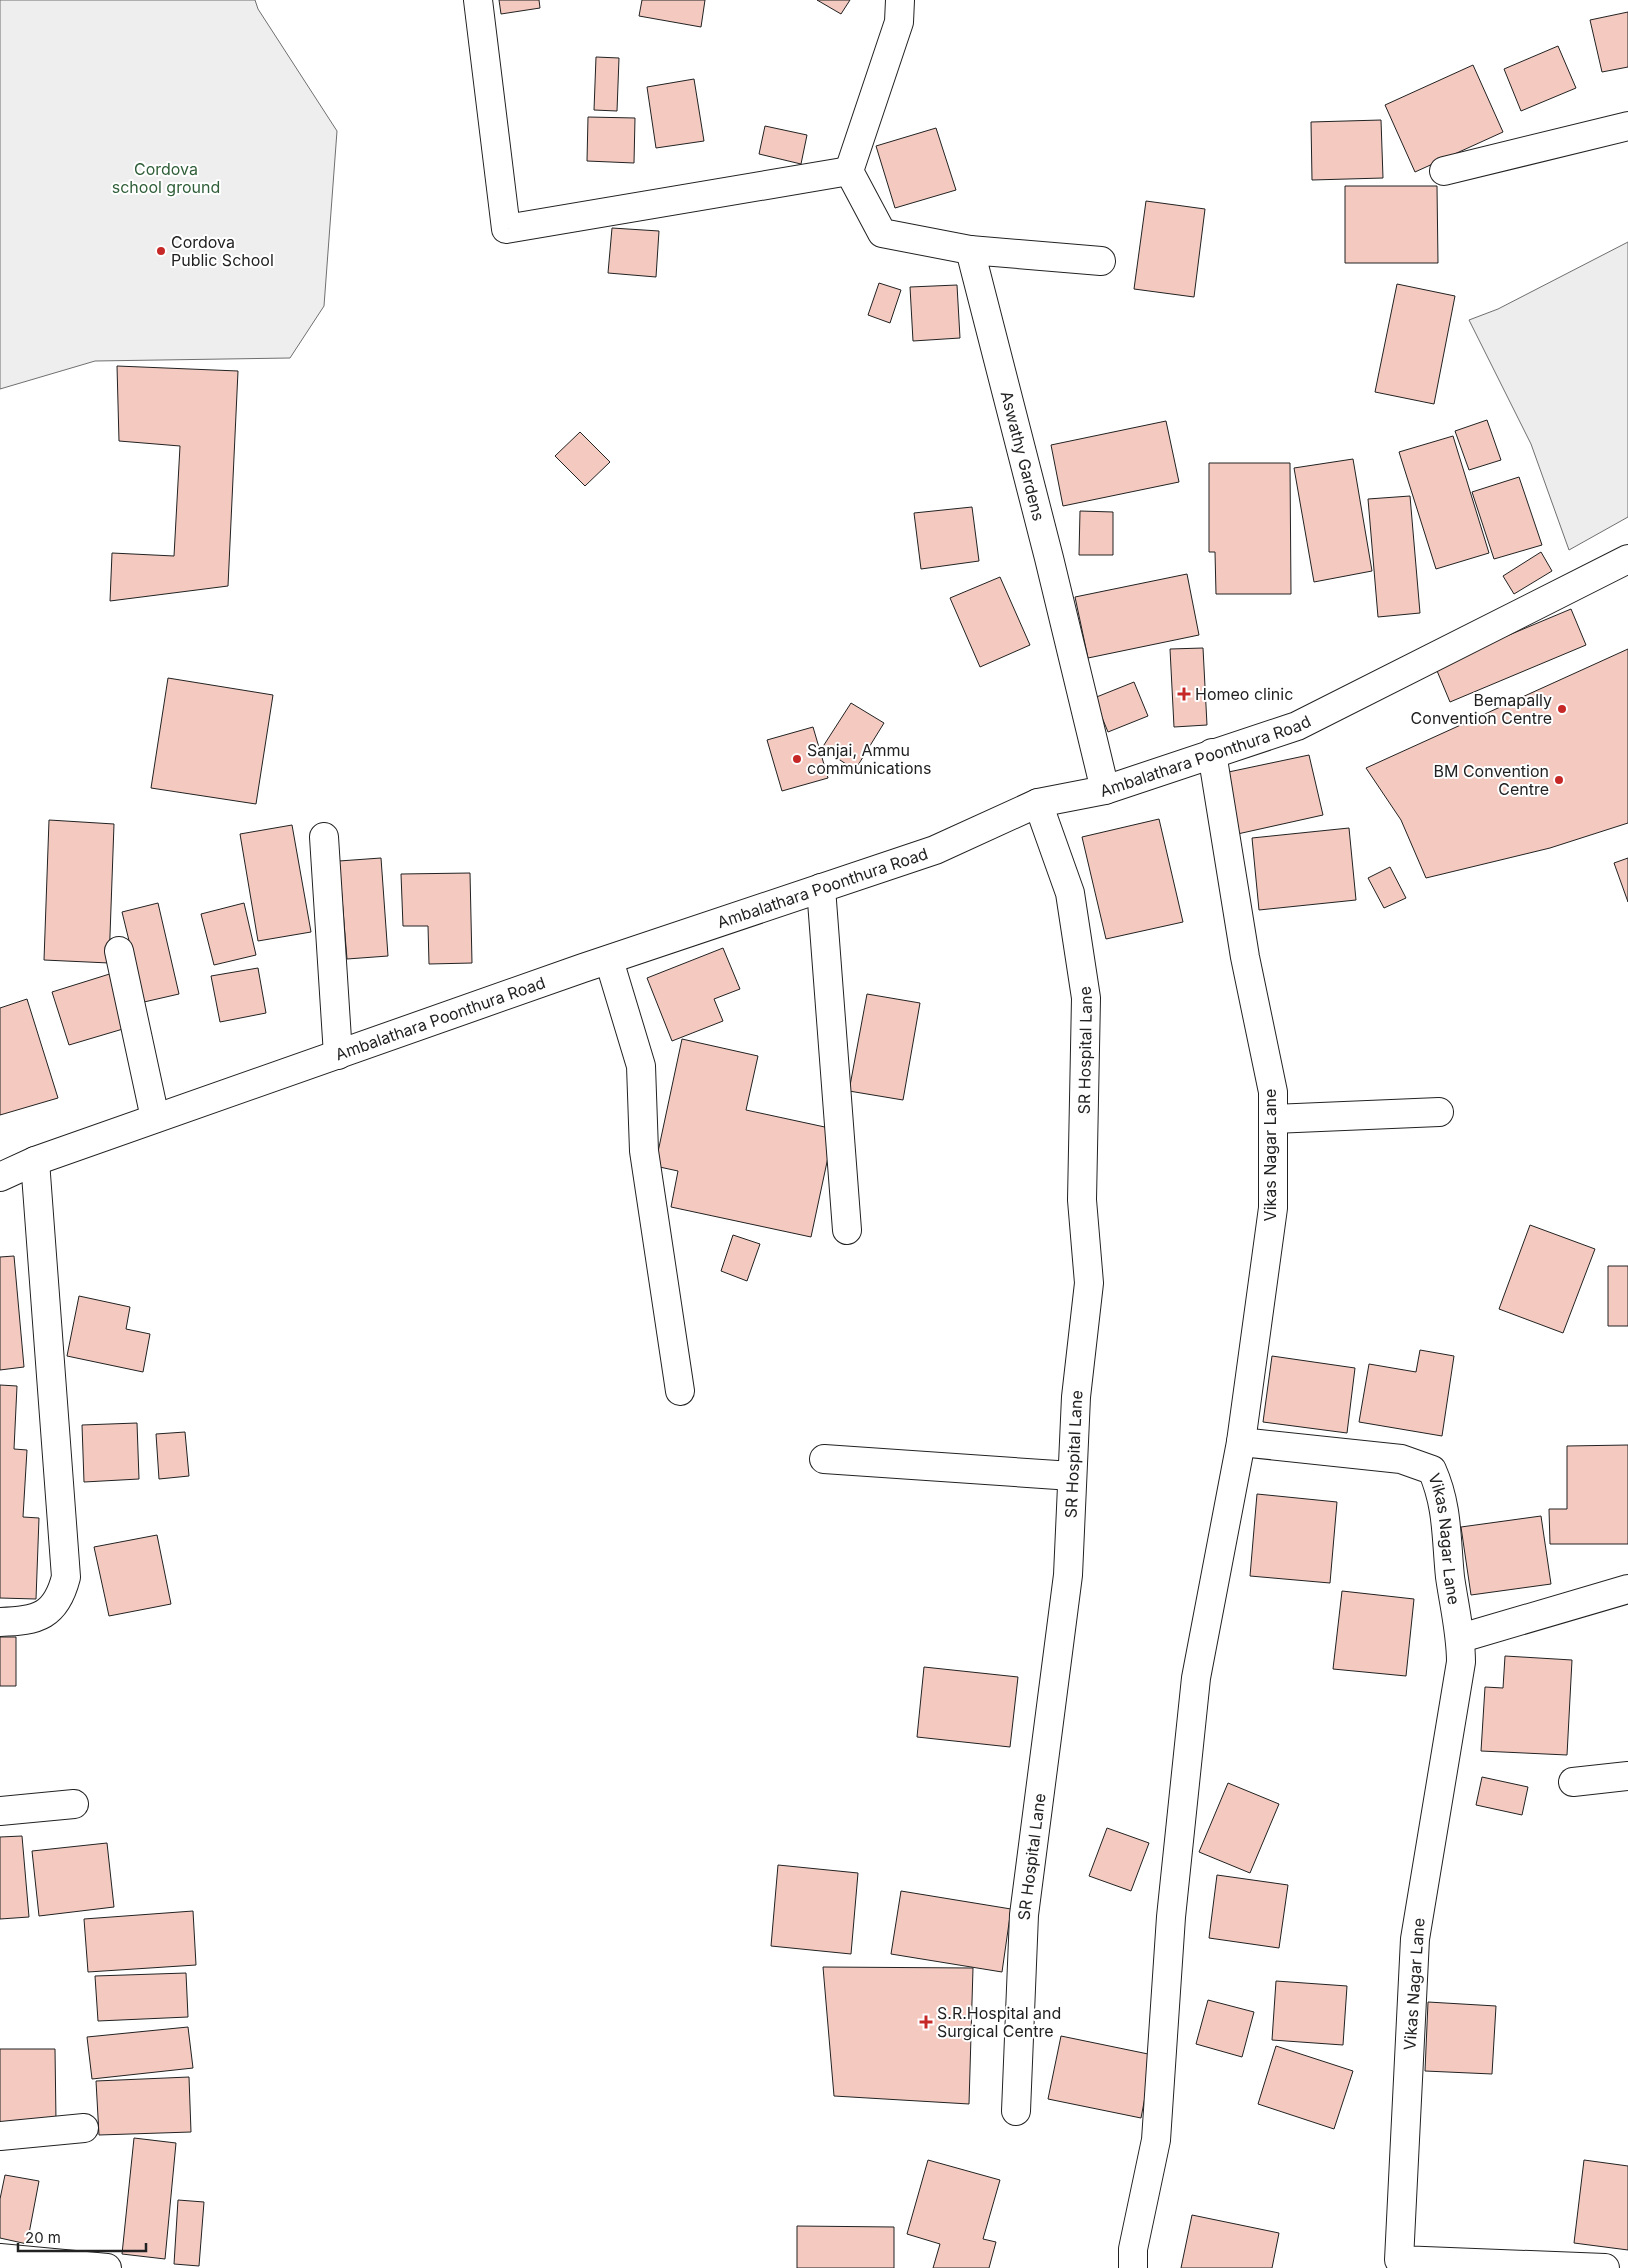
<svg xmlns="http://www.w3.org/2000/svg" width="1628" height="2268" font-family="Inter,sans-serif">
	<rect width="100%" height="100%" fill="#fff"/>
	<path fill="#eee" stroke="#6f6f6f" d="M0 0H255L258 9 337 131 324 306 290 358 95 361 0 389Z"/>
	<path fill="#ededed" stroke="#6f6f6f" d="M1628 242V517L1569 550 1531 444 1469 320 1498 309Z"/>
	<path fill="#f3c9c0" stroke="#222" d="M499 0H539L540 8 501 14Z
		M642 0H705L701 27 639 16Z
		M817 0H850L841 14Z
		M1628 12V67L1602 72 1590 20Z
		M1558 46 1576 88 1521 111 1504 69Z
		M596 57 619 58 617 111 594 110Z
		M1473 65 1503 132 1415 172 1385 105Z
		M694 79 704 141 656 148 647 87Z
		M588 117 635 118 634 163 587 161Z
		M1381 120 1383 178 1312 180 1311 122Z
		M765 126 807 135 801 164 759 154Z
		M936 128 956 190 895 208 876 146Z
		M1345 186H1437L1438 263H1345Z
		M1146 201 1205 209 1194 297 1134 289Z
		M612 228 659 231 656 277 608 273Z
		M879 283 901 290 890 323 868 315Z
		M1397 284 1455 296 1434 404 1375 392Z
		M957 285 960 338 913 341 910 287Z
		M117 366 238 371 228 586 110 601 112 553 174 556 180 446 119 441Z
		M1487 420 1501 460 1469 470 1455 431Z
		M1166 421 1179 482 1063 506 1051 445Z
		M580 432 610 462 585 486 555 456Z
		M1453 436 1489 553 1436 569 1399 452Z
		M1353 459 1372 571 1314 582 1294 468Z
		M1209 463H1290L1291 594H1216L1215 552H1209Z
		M1519 477 1542 545 1494 559 1472 492Z
		M1410 496 1420 613 1378 617 1368 499Z
		M972 507 979 561 921 569 914 513Z
		M1080 511 1113 512V555H1079Z
		M1541 552 1552 571 1514 594 1503 576Z
		M1187 574 1199 635 1088 658 1075 597Z
		M1000 577 1030 645 980 667 950 598Z
		M1571 609 1586 645 1450 702 1435 666Z
		M1203 648 1207 725 1174 727 1170 649Z
		M1628 649V823L1550 848 1426 878 1401 820 1366 768Z
		M168 678 273 695 256 804 151 788Z
		M1134 682 1148 716 1108 732 1094 698Z
		M851 703 884 723 855 770 822 748Z
		M813 727 828 778 782 791 767 740Z
		M1309 755 1323 815 1233 835 1219 774Z
		M1159 819 1183 922 1106 939 1082 837Z
		M49 820 114 824 109 963 44 960Z
		M292 825 311 932 258 941 240 834Z
		M1349 828 1356 900 1259 910 1252 838Z
		M381 858 388 956 347 959 339 861Z
		M1628 858V902L1614 863Z
		M1390 867 1406 898 1384 908 1368 878Z
		M470 873 472 963 429 964 428 926H403L401 874Z
		M158 903 179 994 144 1002 122 912Z
		M244 903 256 955 214 965 201 914Z
		M723 948 740 989 714 999 723 1021 672 1041 647 978Z
		M258 968 266 1013 220 1022 211 976Z
		M116 972 133 1026 69 1045 52 992Z
		M867 994 920 1003 903 1100 849 1091Z
		M27 999 58 1098 0 1115V1008Z
		M682 1039 758 1056 746 1110 834 1129 811 1237 671 1207 678 1171 655 1166Z
		M1530 1225 1595 1249 1563 1333 1499 1309Z
		M733 1235 760 1244 747 1281 721 1271Z
		M14 1256 24 1367 0 1370V1257Z
		M1608 1266H1628V1326H1608Z
		M79 1296 130 1307 126 1329 150 1334 143 1372 67 1356Z
		M1420 1350 1454 1356 1442 1436 1359 1422 1369 1364 1416 1372Z
		M1272 1356 1355 1368 1347 1433 1263 1422Z
		M0 1385 17 1386 14 1449 27 1450 23 1517 39 1518 36 1599 0 1598Z
		M137 1423 139 1479 84 1482 82 1425Z
		M185 1432 189 1476 159 1479 156 1434Z
		M1628 1445V1544H1550L1549 1509H1567V1446Z
		M1257 1494 1337 1502 1330 1583 1250 1576Z
		M1541 1516 1551 1584 1471 1595 1461 1527Z
		M157 1535 171 1604 109 1616 94 1547Z
		M1342 1591 1414 1599 1406 1676 1333 1669Z
		M0 1637H16V1686H0Z
		M1505 1656 1572 1660 1567 1755 1481 1751 1485 1687 1503 1688Z
		M924 1667 1018 1677 1010 1747 917 1737Z
		M1482 1777 1528 1787 1522 1815 1476 1805Z
		M1228 1783 1279 1804 1250 1873 1199 1852Z
		M1107 1828 1149 1843 1131 1891 1089 1876Z
		M22 1836 29 1917 0 1919V1837Z
		M107 1843 114 1907 39 1916 32 1851Z
		M778 1865 858 1873 851 1954 771 1946Z
		M1217 1875 1288 1885 1279 1948 1209 1938Z
		M901 1891 1011 1909 1002 1972 891 1954Z
		M193 1911 196 1965 88 1972 84 1919Z
		M823 1967 973 1968 969 2104 834 2096Z
		M186 1973 188 2017 98 2021 95 1976Z
		M1276 1981 1347 1986 1343 2045 1272 2040Z
		M1208 2000 1254 2012 1242 2057 1196 2044Z
		M1428 2002 1496 2006 1492 2074 1425 2071Z
		M188 2027 193 2068 92 2079 87 2037Z
		M1061 2036 1153 2055 1141 2118 1048 2099Z
		M1276 2046 1353 2071 1334 2129 1258 2104Z
		M0 2049H55L56 2121 0 2122Z
		M189 2077 191 2132 99 2135 96 2081Z
		M134 2138 176 2143 165 2259 122 2254Z
		M928 2160 1000 2180 983 2239 996 2242 989 2268H933L940 2244 907 2234Z
		M1584 2160 1628 2166V2250L1574 2243Z
		M5 2175 39 2181 27 2244 0 2238V2199Z
		M178 2200 204 2202 199 2266 174 2264Z
		M1192 2215 1279 2233 1272 2268H1181Z
		M797 2226 894 2227V2268H797Z"/>
	<g fill="none" stroke-linecap="round" stroke-linejoin="round">
		<g stroke="#222" stroke-width="30">
			<g id="minor">
				<path d="M478 0 506 229 849 171"/>
				<path d="M900 0 899 22 849 171 882 233 970 250"/>
				<path d="M1444 171 1628 126"/>
				<path id="s1" d="M1101 261 970 250 1049 558 1105 790"/>
				<path id="s2" d="M1212 753 1245 957 1273 1092V1208L1241 1442 1401 1459 1432 1470C1448 1506 1446 1538 1450 1577 1454 1605 1461 1633 1461 1662L1415 1939 1399 2260 1605 2268"/>
				<path d="M324 837 338 1055"/>
				<path d="M821 888 847 1230"/>
				<path d="M119 951 155 1118"/>
				<path d="M609 960 641 1066 644 1151 680 1391"/>
				<path d="M1273 1119 1439 1112"/>
				<path d="M824 1459 1072 1476"/>
				<path d="M0 1622C38 1621 56 1616 66 1577L35 1161"/>
				<path d="M1461 1638 1628 1589"/>
				<path d="M1573 1782 1628 1776"/>
				<path d="M0 1811 74 1804"/>
				<path id="s3" d="M1016 2111 1024 1915 1068 1575 1076 1397 1089 1283 1082 1200 1086 998 1070 893 1038 803"/>
				<path d="M0 2136 84 2128"/>
				<path d="M0 2258 107 2268"/>
				<path d="M1133 2268V2249L1156 2140 1171 1917 1196 1678 1241 1442"/>
			</g>
		</g>
		<g stroke="#222" stroke-width="30">
			<g id="major">
				<path id="s4" d="M0 1177 35 1161 583 968 935 850 1038 803 1105 790 1297 726 1628 559"/>
			</g>
		</g>
		<use href="#minor" stroke="#fff" stroke-width="28"/>
		<use href="#major" stroke="#fff" stroke-width="28"/>
	</g>
	<g fill="#c62828" stroke="#fff" stroke-width="2">
		<circle cx="161" cy="251" r="5"/>
		<path d="M1181.5 686.5h5v5h5v5h-5v5h-5v-5h-5v-5h5z"/>
		<circle cx="1562" cy="709" r="5"/>
		<circle cx="797" cy="759" r="5"/>
		<circle cx="1559" cy="780" r="5"/>
		<path d="M923.5 2014.5h5v5h5v5h-5v5h-5v-5h-5v-5h5z"/>
	</g>
	<g text-anchor="middle" stroke-width="4" stroke-linejoin="round" paint-order="stroke">
		<g font-size="16" fill="#2f5e38" stroke="#fff">
			<text x="166" y="175">Cordova<tspan x="166" dy="18">school ground</tspan></text>
		</g>
		<g font-size="16" fill="#222" stroke="#fff" text-anchor="start">
			<text x="171" y="248">Cordova<tspan x="171" dy="18">Public School</tspan></text>
			<text x="1195" y="700">Homeo clinic</text>
			<text x="1552" y="706" text-anchor="end">Bemapally<tspan x="1552" dy="18">Convention Centre</tspan></text>
			<text x="807" y="756">Sanjai, Ammu<tspan x="807" dy="18">communications</tspan></text>
			<text x="1549" y="777" text-anchor="end">BM Convention<tspan x="1549" dy="18">Centre</tspan></text>
			<text x="937" y="2019">S.R.Hospital and<tspan x="937" dy="18">Surgical Centre</tspan></text>
		</g>
		<g font-size="16" fill="#222" stroke="#fff">
			<text dy="6" stroke="none"><textPath href="#s1" startOffset="344">Aswathy Gardens</textPath></text>
			<text dy="6" stroke="none"><textPath href="#s4" startOffset="1278">Ambalathara Poonthura Road</textPath></text>
			<text dy="6" stroke="none"><textPath href="#s4" startOffset="872">Ambalathara Poonthura Road</textPath></text>
			<text dy="6" stroke="none"><textPath href="#s4" startOffset="468">Ambalathara Poonthura Road</textPath></text>
			<text dy="6" stroke="none"><textPath href="#s3" startOffset="1065">SR Hospital Lane</textPath></text>
			<text transform="translate(1270 1155) rotate(-90)" y="6">Vikas Nagar Lane</text>
			<text dy="6" stroke="none"><textPath href="#s3" startOffset="660">SR Hospital Lane</textPath></text>
			<text dy="6" stroke="none"><textPath href="#s2" startOffset="961">Vikas Nagar Lane</textPath></text>
			<text dy="6" stroke="none"><textPath href="#s3" startOffset="255">SR Hospital Lane</textPath></text>
			<text transform="translate(1414 1984) rotate(-86)" y="6">Vikas Nagar Lane</text>
		</g>
	</g>
	<path d="M18 2243v8h128v-8" fill="none" stroke="#222222" stroke-width="2.5"/>
	<text x="25" y="2243" font-size="15" fill="#222222" stroke="#ffffff" stroke-width="4" paint-order="stroke">20 m</text>
</svg>
